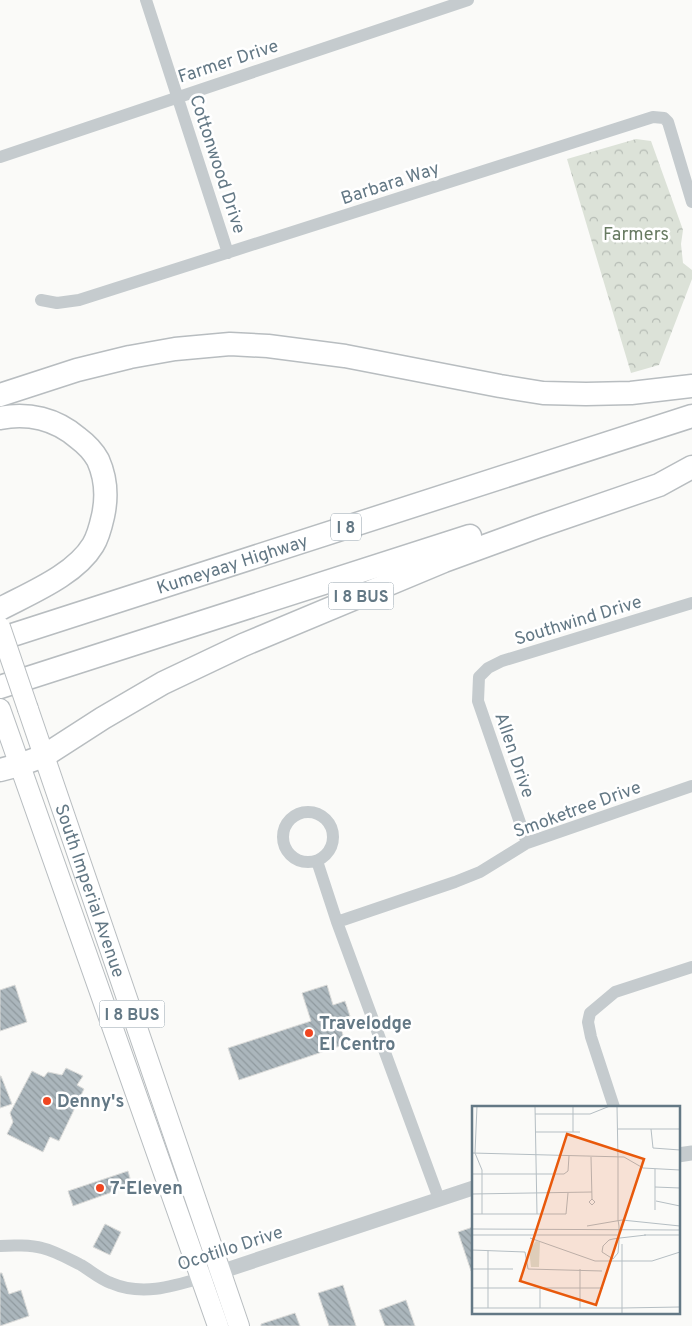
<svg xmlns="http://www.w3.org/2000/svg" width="692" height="1326" font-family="Overpass,sans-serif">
	<defs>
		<pattern id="park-crowns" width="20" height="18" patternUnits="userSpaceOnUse" patternTransform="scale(1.25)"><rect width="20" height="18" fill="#dce2d8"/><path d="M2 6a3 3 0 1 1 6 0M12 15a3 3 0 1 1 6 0" fill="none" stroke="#b6bcb5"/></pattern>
		<pattern id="building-back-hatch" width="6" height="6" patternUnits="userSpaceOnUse" patternTransform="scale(1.25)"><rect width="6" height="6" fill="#abb6bc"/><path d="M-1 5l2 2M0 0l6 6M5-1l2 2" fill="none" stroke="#8f999e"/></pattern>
	</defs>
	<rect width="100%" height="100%" fill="#fafaf8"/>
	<path fill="url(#park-crowns)" d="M636 139 651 141 683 230 681 244 683 263 692 270V279L659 365 631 373 567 159Z"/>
	<path fill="url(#building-back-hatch)" stroke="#dcdcda" d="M15 985 27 1022 0 1031V990Z
		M327 985 333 1005 345 1001 350 1016 338 1020 346 1044 239 1080 228 1048 311 1021 302 993Z
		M66 1068 83 1076 77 1085 84 1089 59 1141 50 1137 43 1152 7 1134 13 1122 10 1113 32 1071 44 1077 48 1072 62 1075Z
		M0 1076H1L12 1104 0 1108Z
		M128 1171 132 1185 73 1206 68 1191Z
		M105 1224 121 1232 110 1255 93 1247Z
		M473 1227V1270L471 1271 458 1232Z
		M0 1273H2L9 1294 21 1290 29 1316 0 1326Z
		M343 1285 356 1326H329L318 1293Z
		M406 1300 415 1326H385L379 1310Z
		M295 1313 300 1326H261V1324Z"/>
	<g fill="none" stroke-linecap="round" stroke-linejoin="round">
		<g stroke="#b8bdc0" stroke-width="22">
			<g id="trunk">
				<path d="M0 709 218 1326"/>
				<path id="s1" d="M28 709 239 1326"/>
			</g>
		</g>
		<g stroke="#b8bdc0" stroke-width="25">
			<g id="motorway">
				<path d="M0 395 77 370 130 357 175 349 230 344 268 346 345 356 500 386 543 393 586 394 631 393 692 386"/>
				<path d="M0 418C28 412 56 419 78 438 86 444 93 451 98 460 106 478 107 498 103 516 101 525 98 537 93 545 75 575 30 593 0 609"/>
				<path id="s2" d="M0 639 692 416"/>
				<path d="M0 687 470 536"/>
				<path d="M0 770 19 765 44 756 103 718 163 683 243 645 444 561 537 527 659 485 692 467"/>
			</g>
		</g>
		<path stroke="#c5cbce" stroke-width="12" d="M146 0 228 253
			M0 157 468 0
			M41 300 57 303 79 300 653 117 664 118 668 122 692 202
			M283 837a25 25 0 1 1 50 0a25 25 0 1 1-50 0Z
			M527 843 478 701 479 677 488 668 502 661 692 603
			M317 861 337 922 439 1199
			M337 922 455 882 480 872 527 843 692 786
			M614 1107 591 1037 588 1022 590 1013 615 992 692 967
			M0 1246C11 1245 32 1245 42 1248 55 1251 69 1259 81 1265 91 1271 100 1279 111 1283 141 1296 171 1287 201 1278"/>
		<path stroke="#c5cbce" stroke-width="15" d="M678 1155 692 1153
			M211 1275 473 1188"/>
		<use href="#trunk" stroke="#fff" stroke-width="20"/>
		<use href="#motorway" stroke="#fff" stroke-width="22"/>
		<g stroke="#b8bdc0" stroke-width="22" stroke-linecap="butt">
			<path id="trunk-bridge" d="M0 627 28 709"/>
		</g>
		<use href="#trunk-bridge" stroke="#fff" stroke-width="20"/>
	</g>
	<g fill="#f04621" stroke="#fff" stroke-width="2">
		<circle cx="309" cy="1033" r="5"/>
		<circle cx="47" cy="1101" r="5"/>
		<circle cx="100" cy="1188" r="5"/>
	</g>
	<g text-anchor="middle" stroke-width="5" stroke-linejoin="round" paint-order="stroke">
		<g fill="#fff" stroke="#92a0aa" stroke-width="1">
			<rect x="331" y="513.5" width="30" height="27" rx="4"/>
			<rect x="328.5" y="582.5" width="65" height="27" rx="4"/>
			<rect x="99.5" y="1000.5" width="65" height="27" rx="4"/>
		</g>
		<g font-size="16" font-weight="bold" fill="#637885">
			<text x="346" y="533">I 8</text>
			<text x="361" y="602">I 8 BUS</text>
			<text x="132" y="1020">I 8 BUS</text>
		</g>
		<g font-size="18" fill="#637885" stroke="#fff">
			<text transform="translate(228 61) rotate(-18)" y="6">Farmer Drive</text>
			<text transform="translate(218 164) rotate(72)" y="6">Cottonwood Drive</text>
			<text transform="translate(390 183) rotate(-18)" y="6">Barbara Way</text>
			<text dy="6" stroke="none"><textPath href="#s2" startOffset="244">Kumeyaay Highway</textPath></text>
			<text transform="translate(578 620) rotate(-17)" y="6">Southwind Drive</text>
			<text transform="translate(515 755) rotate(71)" y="6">Allen Drive</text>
			<text transform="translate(577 809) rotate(-20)" y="6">Smoketree Drive</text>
			<text dy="6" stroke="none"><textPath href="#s1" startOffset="192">South Imperial Avenue</textPath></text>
			<text transform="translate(230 1248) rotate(-18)" y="6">Ocotillo Drive</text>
		</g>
		<g font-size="18" fill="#687b62" stroke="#fff">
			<text x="636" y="240">Farmers</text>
		</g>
		<g font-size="18" font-weight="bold" fill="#637885" stroke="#fff" text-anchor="start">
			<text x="319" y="1029">Travelodge<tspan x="319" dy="21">El Centro</tspan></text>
			<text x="57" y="1107">Denny's</text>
			<text x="110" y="1194">7-Eleven</text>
		</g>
	</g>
	<g transform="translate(472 1106)">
		<rect width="208" height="208" fill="#fafaf8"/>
		<path d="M64 135 68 136 67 161H59L57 144Z" fill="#dce2d8"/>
		<path fill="none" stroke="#b5bec3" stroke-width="1" d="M5 0 3 47 10 64V108M63 0 65 108M101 0V26M145 0 146 53V114L147 120V135L146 147 141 153 130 146 131 140 137 134 141 133 148 132 174 129M63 8H118L138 0M146 23H208M179 23 181 42 208 44M63 26H108M0 47 152 51 171 62 208 64M119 51 120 93 117 96 120 99 123 96 120 93M183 63V104M0 68H92L96 65 97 50M183 81 208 82M0 88 120 86M184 95 208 100M0 108H94L96 87M115 120 150 114 208 120M0 123 208 124M0 129H148M172 129H208M58 132 123 155H180L208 146M150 138V156M0 144 53 146 56 163 130 165M16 144V202M150 156V202L208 201M0 163H41M108 163V202M0 182H131M68 183V202M0 202H150V207"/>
		<path fill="#e8590c" fill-opacity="0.15" stroke="#e8590c" stroke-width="2.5" d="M95 28 172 53 124 199 48 175Z"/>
		<rect width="208" height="208" fill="none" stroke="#637885" stroke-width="2.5"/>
	</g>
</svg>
